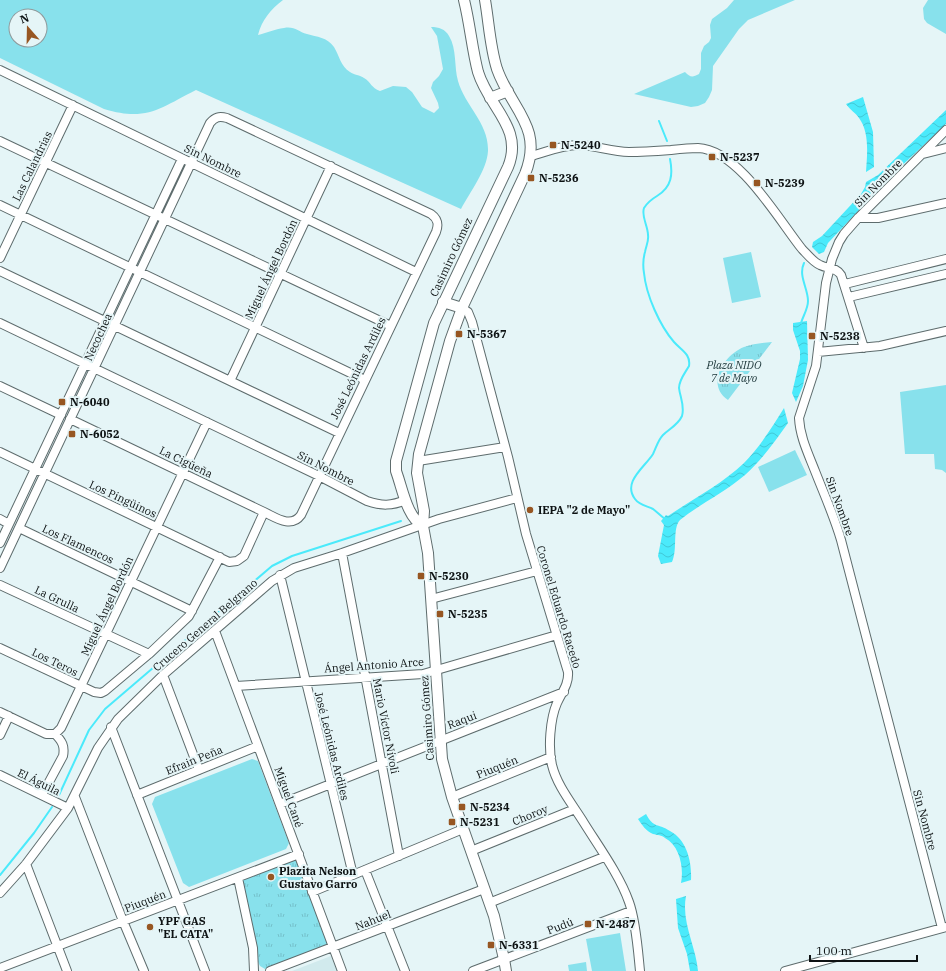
<svg xmlns="http://www.w3.org/2000/svg" width="946" height="971" font-family="'IBM Plex Serif',serif">
	<defs>
		<pattern id="park-tufts" width="24" height="20" patternUnits="userSpaceOnUse"><rect width="24" height="20" fill="#88e1ec"/><path d="M3 7l-1-3M5 7V3M7 7l1-3M15 17l-1-3M17 17v-4M19 17l1-3" fill="none" stroke="#74c0ca"/></pattern>
		<pattern id="water-waves" width="16" height="10" patternUnits="userSpaceOnUse"><rect width="16" height="10" fill="#4beafb"/><path d="M0 5q4-4 8 0t8 0" fill="none" stroke="#40c8d6"/></pattern>
	</defs>
	<rect width="100%" height="100%" fill="#e5f5f7"/>
	<path fill="#d1eaed" d="M331 956 337 971H292Z"/>
	<path fill="#88e1ec" fill-rule="evenodd" d="M0 0H283C270 10 262 20 258 35 266 33 275 29 284 28 295 26 298 32 307 34 317 37 327 37 334 47 339 55 341 67 350 72 354 75 360 75 364 78 371 82 371 88 380 91L393 86 406 87 412 92 422 107 434 113 439 108 438 103 431 88 433 82 439 76 443 69 437 36 431 27C439 27 445 29 449 36 457 49 454 67 458 81 465 106 489 123 488 151 487 170 470 192 461 209L196 90C160 108 147 122 104 109L0 58ZM16 16H40V40H16Z
		M734 0H795L748 20 739 29 713 66 712 90 709 97 705 103 698 106 691 107 634 94 685 72C690 77 692 78 699 74L701 69V53L704 46 709 42 711 38 710 25 712 19 727 8Z
		M928 0H946V34L927 23 924 19 923 8Z
		M751 252 761 297 732 303 723 258Z
		M946 385V473L942 470 935 469 934 454H905L900 392Z
		M795 450 807 475 769 492 758 467Z
		M252 759 258 761 289 843 286 849 189 887 183 883 152 804 155 797Z
		M620 933 626 971H592L586 939Z
		M586 962 587 971H569L568 965Z"/>
	<path fill="url(#park-tufts)" d="M772 342 728 400C705 384 724 355 744 347 753 344 762 343 772 342Z
		M292 859H297L328 944 265 969 260 966 258 962 242 887V881L244 879Z"/>
	<path fill="url(#water-waves)" d="M863 97 873 132 874 167 866 172C867 155 870 133 859 118 856 113 850 110 846 104Z
		M946 110V124L892 175 828 243 824 252 819 254 812 247 813 242 822 236 861 194 865 187 866 182 878 175Z
		M807 321 808 360 803 386 796 402 792 393 800 359V351L793 330V323Z
		M784 408 788 423C775 441 762 460 745 475 725 492 700 504 680 520 672 529 678 549 672 562L661 564 658 556 664 525 661 521 666 515 668 516C693 499 722 484 744 463 760 447 772 427 784 408Z
		M646 814C654 829 658 823 670 831 687 840 692 862 691 880L681 883C684 868 680 846 665 838 662 835 657 835 653 834 646 831 642 825 638 819Z
		M686 896C681 922 696 946 698 971H690L687 954 678 928 676 899Z"/>
	<g fill="none" stroke-linecap="round" stroke-linejoin="round">
		<path stroke="#4beafb" stroke-width="2" d="M659 121 667 141
			M801 323C803 316 808 309 808 301 808 288 798 276 804 263
			M665 519C661 516 657 512 653 509 647 506 639 505 635 499 622 482 645 467 653 454 656 448 658 440 663 435 669 429 678 425 682 416 685 406 680 397 679 388 679 380 685 373 689 366 691 354 681 350 674 342 660 326 646 295 644 273 643 267 643 259 645 252 646 246 649 241 648 235 648 226 641 216 644 208 647 203 652 199 657 196 672 187 673 174 670 159
			M59 795 89 730 105 709 272 566 292 556 401 521
			M0 875 34 833 52 807"/>
		<g stroke="#5e6c6d" stroke-width="10">
			<path id="minor" d="M0 70 416 272
				M0 141 391 326
				M923 154 946 148
				M531 156C546 152 562 145 578 145 595 145 611 152 629 152 643 152 657 151 671 150 680 149 689 148 698 148 739 150 778 219 802 249 807 254 813 262 820 265 828 269 836 267 841 275L864 348
				M0 205 365 380
				M858 218H878L946 203
				M0 258 73 105
				M0 271 339 433
				M845 284 946 259
				M849 297 946 274
				M462 308 468 312 472 322 508 457 526 534 568 672C569 684 562 692 557 703 550 719 548 748 552 765 557 786 573 805 584 823 599 847 620 876 629 902 636 921 638 951 640 971
				M0 323 319 476 367 501C382 506 391 506 406 500
				M818 352 880 346 946 331
				M230 381 331 166
				M0 386 61 415
				M0 452 229 562 237 561 244 556 264 512
				M418 461 505 447
				M0 519 9 524
				M19 528 192 611
				M0 543 182 159
				M342 553 399 856
				M0 568 210 123C215 117 219 116 227 118L431 214C438 219 439 224 436 232L301 515C291 529 275 517 264 512L70 419
				M280 575 353 875
				M0 585 149 654
				M431 599 537 571
				M215 631 342 971
				M0 648 94 692 101 693 105 691 149 654 189 616 220 557
				M163 675 199 770
				M236 686 423 674 557 635
				M0 712 46 734H55
				M111 727 205 971
				M55 734 61 728 207 422
				M0 735 9 716
				M0 775 68 808
				M42 795 63 756C65 746 62 741 55 734
				M137 795 258 746
				M75 797 123 921 144 971
				M452 797 551 757
				M280 804 564 692
				M471 851 575 809
				M26 864 67 971
				M365 870 405 971
				M238 878 253 948 254 971
				M312 892 463 829
				M0 893 26 864 68 808 98 748 118 719 163 675 272 581 294 568 342 553 439 519 517 498
				M489 903 604 857
				M942 928 841 540C834 516 824 494 815 471 808 453 800 437 799 418L816 366 826 283 832 259 839 242 844 234 858 218 946 130
				M0 968 299 854
				M270 971 484 889
				M473 971 631 911
				M785 971 946 927"/>
		</g>
		<g stroke="#5e6c6d" stroke-width="12">
			<path id="major" d="M485 0C489 23 490 47 497 69 511 109 544 127 525 174L462 308 450 341 419 454 417 473 424 511 423 526 428 553 442 759 452 797 494 916 504 959 506 971
				M490 98 508 91
				M443 302 462 308
				M423 526C408 518 403 492 398 477L396 471V461L434 323 508 167C524 128 489 108 478 72 472 49 470 24 464 0"/>
		</g>
		<use href="#minor" stroke="#fff" stroke-width="8"/>
		<use href="#major" stroke="#fff" stroke-width="10"/>
	</g>
	<g fill="#975622" stroke="#e5f5f7" stroke-width="1.5">
		<rect x="549" y="141" width="8" height="8" rx="2"/>
		<rect x="708" y="153" width="8" height="8" rx="2"/>
		<rect x="527" y="174" width="8" height="8" rx="2"/>
		<rect x="753" y="179" width="8" height="8" rx="2"/>
		<rect x="455" y="330" width="8" height="8" rx="2"/>
		<rect x="808" y="332" width="8" height="8" rx="2"/>
		<rect x="58" y="398" width="8" height="8" rx="2"/>
		<rect x="68" y="430" width="8" height="8" rx="2"/>
		<circle cx="530" cy="510" r="4"/>
		<rect x="417" y="572" width="8" height="8" rx="2"/>
		<rect x="436" y="610" width="8" height="8" rx="2"/>
		<rect x="458" y="803" width="8" height="8" rx="2"/>
		<rect x="448" y="818" width="8" height="8" rx="2"/>
		<circle cx="271" cy="877" r="4"/>
		<rect x="584" y="920" width="8" height="8" rx="2"/>
		<circle cx="150" cy="927" r="4"/>
		<rect x="487" y="941" width="8" height="8" rx="2"/>
	</g>
	<g text-anchor="middle" stroke-width="4" stroke-linejoin="round" paint-order="stroke">
		<g font-size="11" font-weight="bold" fill="#0d1213" stroke="#e5f5f7" text-anchor="start">
			<text x="561" y="149">N-5240</text>
			<text x="720" y="161">N-5237</text>
			<text x="539" y="182">N-5236</text>
			<text x="765" y="187">N-5239</text>
			<text x="467" y="338">N-5367</text>
			<text x="820" y="340">N-5238</text>
			<text x="70" y="406">N-6040</text>
			<text x="80" y="438">N-6052</text>
			<text x="538" y="514">IEPA "2 de Mayo"</text>
			<text x="429" y="580">N-5230</text>
			<text x="448" y="618">N-5235</text>
			<text x="470" y="811">N-5234</text>
			<text x="460" y="826">N-5231</text>
			<text x="279" y="875">Plazita Nelson<tspan x="279" dy="13">Gustavo Garro</tspan></text>
			<text x="158" y="925">YPF GAS<tspan x="158" dy="13">"EL CATA"</tspan></text>
			<text x="596" y="928">N-2487</text>
			<text x="499" y="949">N-6331</text>
		</g>
		<g font-size="11" fill="#0d1213" stroke="#e5f5f7">
			<text transform="translate(213 161) rotate(26)" y="4">Sin Nombre</text>
			<text transform="translate(32 166) rotate(-64)" y="4">Las Calandrias</text>
			<text transform="translate(878 183) rotate(-45)" y="4">Sin Nombre</text>
			<text transform="translate(451 257) rotate(-65)" y="4">Casimiro Gómez</text>
			<text transform="translate(271 269) rotate(-65)" y="4">Miguel Ángel Bordón</text>
			<text transform="translate(98 337) rotate(-65)" y="4">Necochea</text>
			<text transform="translate(358 368) rotate(-64)" y="4">José Leónidas Ardiles</text>
			<text transform="translate(186 462) rotate(26)" y="4">La Cigüeña</text>
			<text transform="translate(326 468) rotate(27)" y="4">Sin Nombre</text>
			<text transform="translate(123 499) rotate(25)" y="4">Los Pingüinos</text>
			<text transform="translate(840 506) rotate(70)" y="4">Sin Nombre</text>
			<text transform="translate(78 544) rotate(25)" y="4">Los Flamencos</text>
			<text transform="translate(57 599) rotate(25)" y="4">La Grulla</text>
			<text transform="translate(107 606) rotate(-65)" y="4">Miguel Ángel Bordón</text>
			<text transform="translate(559 607) rotate(73)" y="4">Coronel Eduardo Racedo</text>
			<text transform="translate(205 625) rotate(-41)" y="4">Crucero General Belgrano</text>
			<text transform="translate(55 662) rotate(26)" y="4">Los Teros</text>
			<text transform="translate(374 665) rotate(-4)" y="4">Ángel Antonio Arce</text>
			<text transform="translate(427 718) rotate(-94)" y="4">Casimiro Gómez</text>
			<text transform="translate(462 720) rotate(-21)" y="4">Raqui</text>
			<text transform="translate(386 726) rotate(79)" y="4">Mario Víctor Nívoli</text>
			<text transform="translate(332 746) rotate(76)" y="4">José Leónidas Ardiles</text>
			<text transform="translate(194 760) rotate(-22)" y="4">Efrain Peña</text>
			<text transform="translate(497 767) rotate(-22)" y="4">Piuquén</text>
			<text transform="translate(39 782) rotate(26)" y="4">El Águila</text>
			<text transform="translate(289 797) rotate(70)" y="4">Miguel Cané</text>
			<text transform="translate(530 815) rotate(-22)" y="4">Choroy</text>
			<text transform="translate(925 820) rotate(75)" y="4">Sin Nombre</text>
			<text transform="translate(145 901) rotate(-21)" y="4">Piuquén</text>
			<text transform="translate(373 920) rotate(-21)" y="4">Nahuel</text>
			<text transform="translate(560 926) rotate(-21)" y="4">Pudú</text>
		</g>
		<g font-size="11" font-style="italic" fill="#193336" stroke="#e5f5f7">
			<text x="734" y="369">Plaza NIDO<tspan x="734" dy="13">7 de Mayo</tspan></text>
		</g>
	</g>
	<g transform="translate(28 28) rotate(340)"><circle r="19" fill="#e5f5f7" stroke="#8f9a9c"/>
	<path d="M0-3L7 15L0 10L-7 15Z" fill="#975622"/>
	<text y="-6" font-size="11" font-weight="bold" text-anchor="middle" fill="#0d1213">N</text>
	</g>
	<path d="M810 955v6h107v-6" fill="none" stroke="#0d1213" stroke-width="2"/>
	<text x="816" y="955" font-size="12" fill="#0d1213" stroke="#e5f5f7" stroke-width="3" paint-order="stroke">100 m</text>
</svg>
